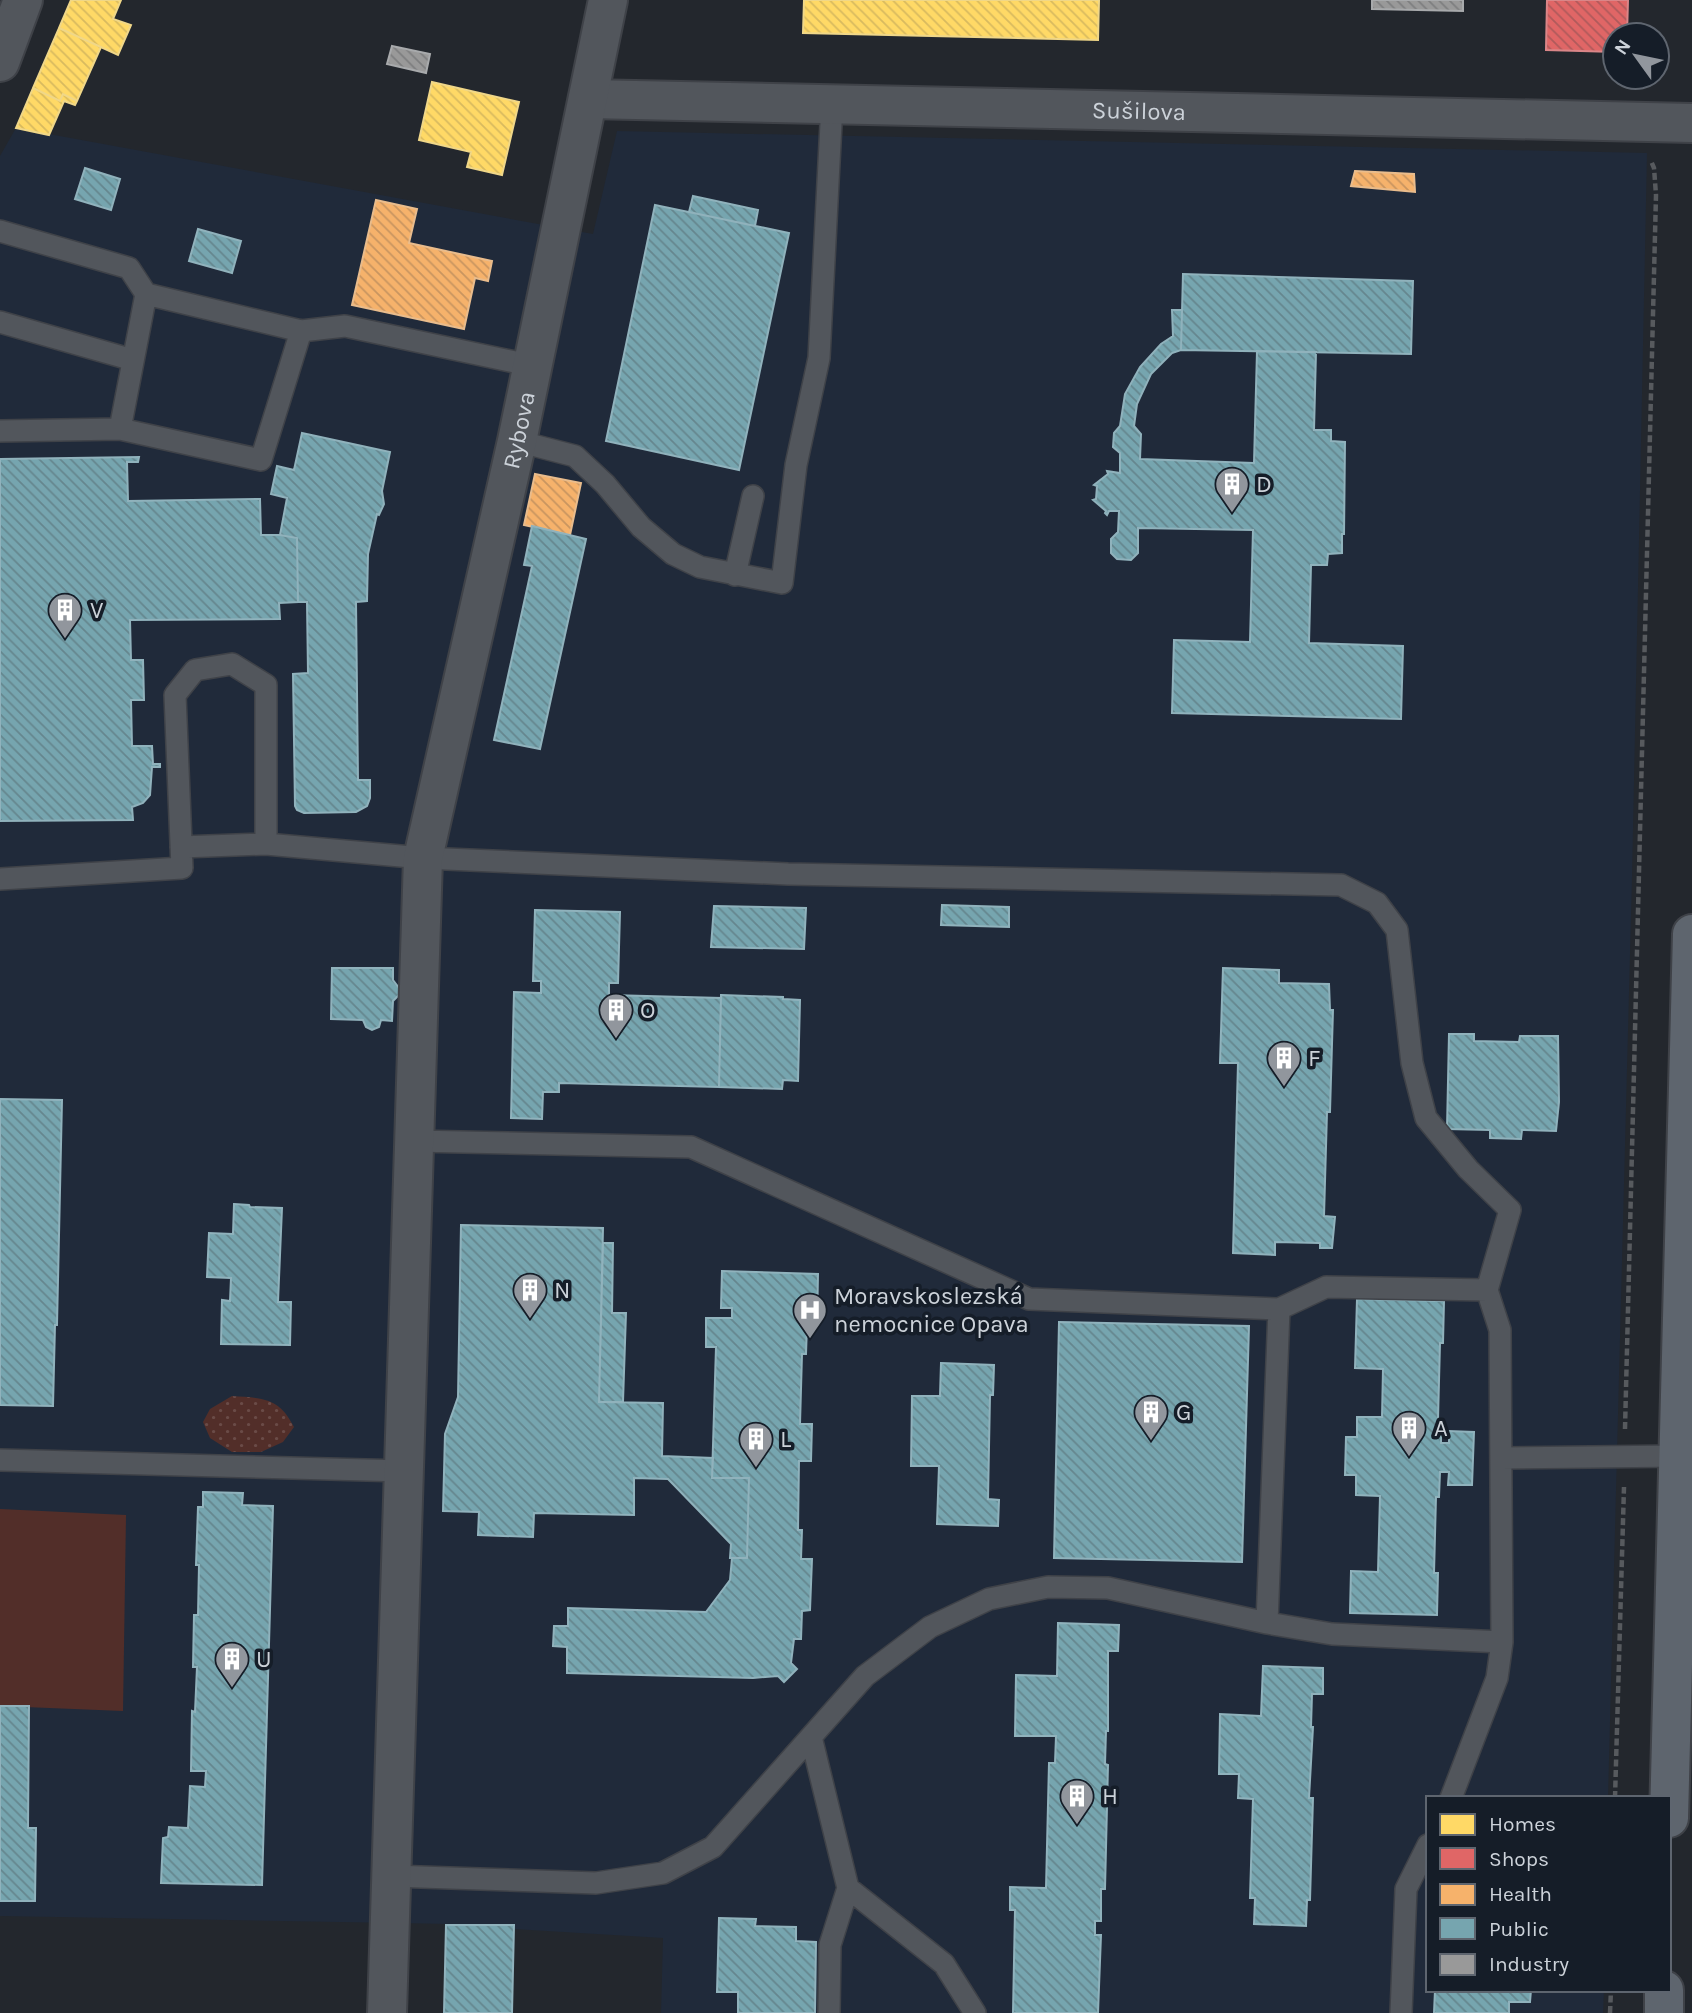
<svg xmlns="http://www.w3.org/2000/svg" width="1692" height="2013" font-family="Karla,sans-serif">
	<defs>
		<pattern id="grass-dots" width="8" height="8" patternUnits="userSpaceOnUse" patternTransform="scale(1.75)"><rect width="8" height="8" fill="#522e29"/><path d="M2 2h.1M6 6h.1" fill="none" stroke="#6a4b47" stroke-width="1.8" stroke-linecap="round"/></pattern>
		<pattern id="homes-back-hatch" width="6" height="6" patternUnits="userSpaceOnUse" patternTransform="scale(1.75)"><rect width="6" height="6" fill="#ffd966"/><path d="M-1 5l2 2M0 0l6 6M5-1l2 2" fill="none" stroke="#d8ba5f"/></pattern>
		<pattern id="shops-back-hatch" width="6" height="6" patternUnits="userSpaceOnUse" patternTransform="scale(1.75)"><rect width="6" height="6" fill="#e06666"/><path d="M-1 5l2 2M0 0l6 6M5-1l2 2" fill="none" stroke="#af5a5b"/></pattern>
		<pattern id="health-back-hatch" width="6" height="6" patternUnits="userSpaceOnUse" patternTransform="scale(1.75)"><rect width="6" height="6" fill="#f6b26b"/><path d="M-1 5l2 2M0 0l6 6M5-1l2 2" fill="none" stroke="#c89560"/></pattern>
		<pattern id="public-back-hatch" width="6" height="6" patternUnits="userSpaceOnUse" patternTransform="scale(1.75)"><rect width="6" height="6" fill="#76a5af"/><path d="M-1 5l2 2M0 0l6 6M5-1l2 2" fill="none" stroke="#65868e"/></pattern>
		<pattern id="industry-back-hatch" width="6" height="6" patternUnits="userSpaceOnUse" patternTransform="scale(1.75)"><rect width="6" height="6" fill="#999"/><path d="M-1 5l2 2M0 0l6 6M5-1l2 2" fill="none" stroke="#7d7e7f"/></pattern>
	</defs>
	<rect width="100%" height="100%" fill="#23272d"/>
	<path fill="#202a3a" d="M16 128 593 234 617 131 1647 153 1632 877 1608 1798H1428V1990H1604L1603 2013H661L663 1938 514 1929V1925L0 1916V156Z"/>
	<path fill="url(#grass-dots)" d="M232 1396C262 1398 279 1397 294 1427L283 1442 261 1452H232L210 1438 203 1422 210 1409Z"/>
	<path fill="#522e29" d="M0 1509 126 1515 123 1711 0 1706Z"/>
	<path fill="url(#homes-back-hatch)" stroke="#f0d788" stroke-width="2" d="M71 0H121L113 19 131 25 118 55 59 28Z
		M804 0H1099L1098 40 803 33Z
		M59 28 101 47 77 101 63 94 60 101 33 88Z
		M432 82 519 102 502 175 467 167 471 152 419 140Z
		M33 88 60 101 63 94 77 101 75 105 64 101 49 135 16 128Z"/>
	<path fill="url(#shops-back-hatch)" stroke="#da8688" stroke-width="2" d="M1547 0H1628L1627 35H1615V52L1546 50Z"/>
	<path fill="url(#health-back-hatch)" stroke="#e9bc8c" stroke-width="2" d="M1355 171 1414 174 1415 192 1351 186Z
		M376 200 417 209 409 243 492 261 488 281 475 278 464 329 352 305Z
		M535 474 581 483 570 535 524 525Z"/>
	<path fill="url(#public-back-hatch)" stroke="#90b2bc" stroke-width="2" d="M85 168 120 179 111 210 75 199Z
		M693 196 758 210 755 226 689 212Z
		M655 205 789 233 739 470 606 441Z
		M198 229 241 241 232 273 189 261Z
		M1183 274 1413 281 1411 354 1181 350Z
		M1172 310H1182L1181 350 1172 353 1151 374 1137 404 1134 426 1141 434 1140 459 1254 463 1257 351 1316 352 1314 430H1331V441L1345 442 1344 534H1342V553L1328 554 1327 565H1311L1309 643 1403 646 1401 719 1172 713 1174 640 1250 642 1253 530 1138 528V553L1131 560 1117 559 1111 553V539L1118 532 1119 511H1109L1107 515 1105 513 1106 511 1093 500 1096 499 1097 486 1094 485 1108 474 1107 471 1120 473V453L1113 447 1114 433 1120 426 1125 394 1140 367 1161 344 1173 336Z
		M302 433 390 452 382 491 384 504 379 515 377 514 368 554 367 601 356 602 358 780H370V798L367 806 356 812 304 813 297 810 295 806 293 674 308 673 307 602H298L297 538 280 535 287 498 271 494 277 466 294 470Z
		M139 457 138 462H127L128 501 260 499 261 535H280L297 538 298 602 279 603 280 619 130 620 131 660H143L144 700H131L132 746H152L153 764H160V767H152L150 795 143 803 132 807 133 820 0 821V459Z
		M532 526 586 539 540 749 494 740 532 566 524 565Z
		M942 905 1009 907V927L941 925Z
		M714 906 806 908 804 949 711 947Z
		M535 910 620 912 618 983H609V995L721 998 719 1087 559 1083V1092H543L542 1119 511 1118 514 992 541 993V981H533Z
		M332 968H393V980L402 992 393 1001 392 1021 381 1020 379 1027 372 1030 366 1027 363 1020 331 1019Z
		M1223 968 1279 970V983L1329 984 1330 1010H1333L1330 1112H1327L1324 1216 1335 1217 1332 1248H1320V1243L1275 1242V1255L1233 1253 1238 1063H1220Z
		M721 995 783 997V999L800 1000 798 1081 783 1080 782 1089 719 1087Z
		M1449 1034H1474V1041L1519 1042 1520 1036H1558L1559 1102 1556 1131 1522 1130 1521 1139 1490 1138V1130L1447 1129Z
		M0 1099 62 1100 57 1325H55L53 1406 0 1405Z
		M234 1204 249 1205 250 1207 282 1208 278 1302H291L290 1345 221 1344 222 1300 230 1301 231 1278 207 1277 209 1233 233 1234Z
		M461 1225 603 1228 599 1402 663 1403 662 1456 713 1458 712 1478H749L747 1558H730L731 1544 668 1479 634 1478V1515L534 1513 533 1537 478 1535 479 1512 443 1511 445 1434 458 1397Z
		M603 1243H613L612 1313H626L623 1402H599Z
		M722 1271 818 1274 817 1326 807 1325 806 1354H802L800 1424H812L811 1461H799L798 1530H802L801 1559H812L810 1610 802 1611 801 1639H794L791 1663 797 1669 784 1682 778 1676 753 1678 567 1673V1647L553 1646 554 1626H568V1608L706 1612 730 1580 732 1558H747L749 1478H712L716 1347H706V1318H732V1308H721Z
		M1357 1299 1444 1301 1443 1343H1440L1438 1419H1441V1443H1449V1431L1474 1432 1472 1485H1448L1449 1472H1440L1439 1497H1436L1434 1573H1438L1437 1615 1350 1613 1351 1571 1378 1572 1380 1496 1356 1495V1475H1345L1346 1437H1357V1417H1382L1383 1369 1355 1368Z
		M1059 1322 1249 1326 1242 1562 1054 1558Z
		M941 1363 994 1365 993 1395H990L988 1499 999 1500 998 1526 937 1524 939 1466H911L912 1396H940Z
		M203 1492 243 1493 242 1505 273 1506 262 1885 161 1883 163 1838 168 1837 169 1827 188 1828 190 1786 205 1787 206 1771H191L192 1711 195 1712 197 1667H193L194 1615H198L199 1565H196L198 1507H203Z
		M1058 1623 1119 1625 1118 1651H1108V1731H1106L1105 1764 1108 1765 1105 1889H1101V1921H1095V1935H1101L1098 2013H1013L1015 1910H1010V1887L1046 1888 1049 1763H1055L1056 1736H1015L1016 1675 1057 1676Z
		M1263 1666 1323 1668V1694H1312L1311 1727H1313L1309 1798H1313L1310 1900H1307L1306 1926 1254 1924 1255 1898H1250L1253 1799 1238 1798 1239 1774H1219L1220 1714 1261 1716Z
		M0 1706H29L28 1828H36L35 1901H0Z
		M719 1918 756 1919 755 1926 796 1927V1941L816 1942 815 2013H738V1992H717Z
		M446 1925H514L512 2013H444Z
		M1435 1990H1531L1530 2002H1509V2013H1434Z"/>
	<path fill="url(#industry-back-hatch)" stroke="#a8aaac" stroke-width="2" d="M1372 0H1463V11L1372 9Z
		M392 46 430 54 426 73 387 64Z"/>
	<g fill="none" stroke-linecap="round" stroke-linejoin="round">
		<g stroke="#3f4248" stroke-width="24">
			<path id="service" d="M0 231 129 268 146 294
				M0 322 133 360
				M301 331 345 326 534 366
				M0 431 120 429 261 460 301 331 146 294 120 429
				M517 441 575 456 605 484 641 527 673 554 700 567 782 583 796 465 819 358 832 104
				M735 575 753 496
				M181 847 266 844
				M0 879 182 868 175 695 195 670 232 664 266 685V844L423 858 788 874 1341 885 1377 903 1397 930 1412 1063 1426 1118 1468 1169 1510 1210 1487 1290 1500 1330 1502 1642
				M414 1141 691 1147 1029 1299 1279 1309 1267 1623
				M1279 1309 1326 1287 1487 1290
				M1501 1458 1679 1456
				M0 1460 404 1471
				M811 1737 848 1888 944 1964 975 2013
				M391 1876 596 1883 663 1873 713 1847 865 1676 930 1627 989 1599 1048 1587 1108 1588 1267 1623 1332 1634 1502 1642 1497 1678 1451 1798
				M829 2013 830 1945 848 1888
				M1401 2013 1406 1889 1428 1845"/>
		</g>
		<g stroke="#3f4248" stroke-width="42">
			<g id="minor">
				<path d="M0 62 23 0"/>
				<path id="s1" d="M588 99 1692 123"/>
				<path id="s2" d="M387 2013 423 858 517 441 608 0"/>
			</g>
		</g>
		<g stroke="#3f4248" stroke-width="42">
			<path id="primary" d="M1669 1818 1692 934
				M1664 2013V1990"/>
		</g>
		<path stroke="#575a5e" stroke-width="4.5" stroke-dasharray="7 3.5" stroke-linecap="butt" d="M1625 1429 1656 195 1654 168 1651 161
			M1615 1798 1624 1487
			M1610 2013 1611 1990"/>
		<use href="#service" stroke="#52565c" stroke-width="21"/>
		<use href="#minor" stroke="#52565c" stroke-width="38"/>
		<use href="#primary" stroke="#5e656e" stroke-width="38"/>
	</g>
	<defs>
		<g id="building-pin" transform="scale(1.75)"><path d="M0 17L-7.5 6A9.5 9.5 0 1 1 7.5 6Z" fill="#91969d" stroke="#151d28"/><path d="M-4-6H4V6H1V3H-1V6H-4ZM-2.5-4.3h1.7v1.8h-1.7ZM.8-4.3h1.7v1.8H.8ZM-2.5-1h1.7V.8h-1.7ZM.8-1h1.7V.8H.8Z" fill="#fff"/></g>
		<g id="hospital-pin" transform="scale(1.75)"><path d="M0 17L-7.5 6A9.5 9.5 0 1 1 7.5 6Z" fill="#91969d" stroke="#151d28"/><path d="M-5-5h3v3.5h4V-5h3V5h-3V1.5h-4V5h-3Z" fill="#fff"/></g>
	</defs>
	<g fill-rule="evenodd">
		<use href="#building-pin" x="1232" y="484"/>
		<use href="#building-pin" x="65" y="610"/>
		<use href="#building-pin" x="616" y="1010"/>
		<use href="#building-pin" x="1284" y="1058"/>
		<use href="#building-pin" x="530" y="1290"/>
		<use href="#hospital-pin" x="810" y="1310"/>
		<use href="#building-pin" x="1151" y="1412"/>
		<use href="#building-pin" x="1409" y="1428"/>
		<use href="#building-pin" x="756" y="1439"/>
		<use href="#building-pin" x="232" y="1659"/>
		<use href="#building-pin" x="1077" y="1796"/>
	</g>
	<g text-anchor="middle" stroke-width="7" stroke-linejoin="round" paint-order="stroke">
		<g font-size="24" fill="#ccd2d9" stroke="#151d28">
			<text dy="8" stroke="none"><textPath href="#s1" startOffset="551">Sušilova</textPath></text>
			<text dy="8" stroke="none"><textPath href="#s2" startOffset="1594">Rybova</textPath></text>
		</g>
		<g font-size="24" fill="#ccd2d9" stroke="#151d28" text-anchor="start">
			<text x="1256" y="492">D</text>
			<text x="90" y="618">V</text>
			<text x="640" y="1018">O</text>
			<text x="1308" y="1066">F</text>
			<text x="554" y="1298">N</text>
			<text x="834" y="1304">Moravskoslezská<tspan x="834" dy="28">nemocnice Opava</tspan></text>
			<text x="1176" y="1420">G</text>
			<text x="1434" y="1436">A</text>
			<text x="780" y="1447">L</text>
			<text x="256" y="1667">U</text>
			<text x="1102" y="1804">H</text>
		</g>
	</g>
	<rect x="1426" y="1796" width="245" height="196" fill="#151d28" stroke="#5e656f" stroke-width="2"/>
	<rect x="1440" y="1814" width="35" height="21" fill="#ffd966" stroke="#5e656f" stroke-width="2"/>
	<text x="1489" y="1831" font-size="21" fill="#ccd2d9">Homes</text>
	<rect x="1440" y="1848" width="35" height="21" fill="#e06666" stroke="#5e656f" stroke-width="2"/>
	<text x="1489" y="1866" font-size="21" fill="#ccd2d9">Shops</text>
	<rect x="1440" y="1884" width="35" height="21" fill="#f6b26b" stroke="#5e656f" stroke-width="2"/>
	<text x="1489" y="1901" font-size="21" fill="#ccd2d9">Health</text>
	<rect x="1440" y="1918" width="35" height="21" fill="#76a5af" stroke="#5e656f" stroke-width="2"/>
	<text x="1489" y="1936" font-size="21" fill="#ccd2d9">Public</text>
	<rect x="1440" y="1954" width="35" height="21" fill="#999999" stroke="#5e656f" stroke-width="2"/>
	<text x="1489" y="1971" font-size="21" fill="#ccd2d9">Industry</text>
	<g transform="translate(1636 56) rotate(303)"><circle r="33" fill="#151d28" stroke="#5e656f" stroke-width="2"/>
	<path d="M0-5L12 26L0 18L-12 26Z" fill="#91969d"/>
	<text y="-10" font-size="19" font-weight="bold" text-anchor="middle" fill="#ccd2d9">N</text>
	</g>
</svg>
